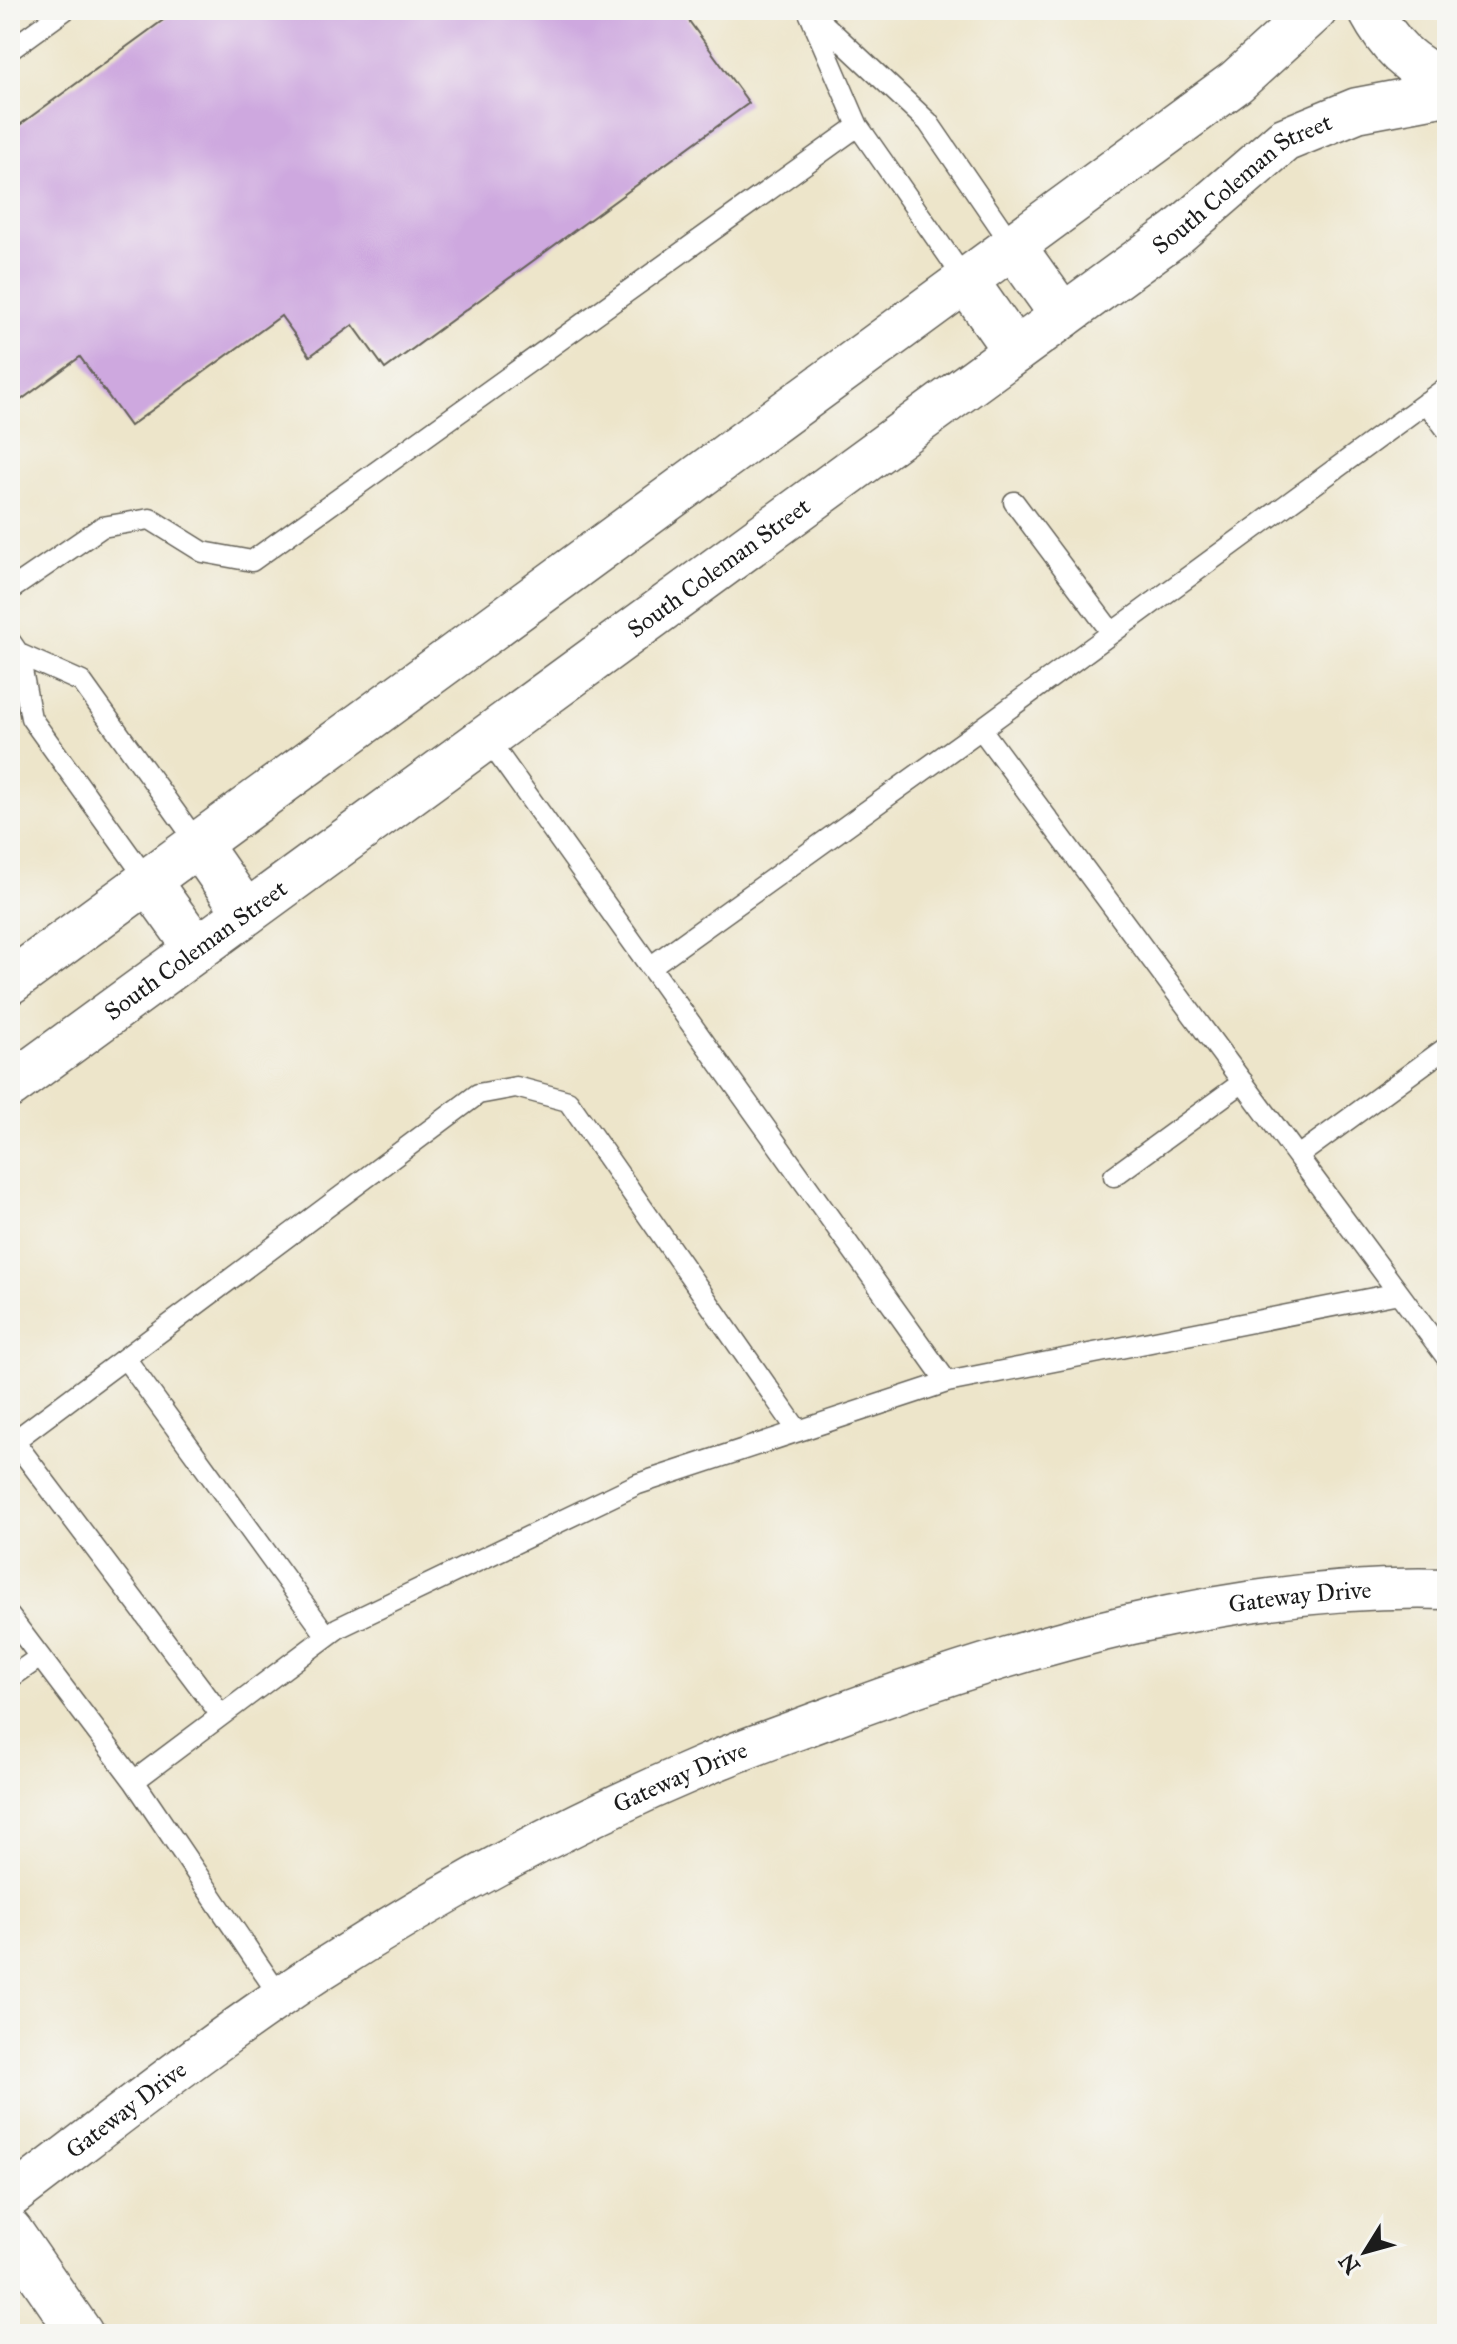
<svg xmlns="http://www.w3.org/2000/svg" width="1457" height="2344" font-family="'IM FELL Great Primer',serif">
	<rect width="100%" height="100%" fill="#f6f6f2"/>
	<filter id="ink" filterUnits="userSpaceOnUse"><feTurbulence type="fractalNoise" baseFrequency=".0125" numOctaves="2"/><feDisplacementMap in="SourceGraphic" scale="16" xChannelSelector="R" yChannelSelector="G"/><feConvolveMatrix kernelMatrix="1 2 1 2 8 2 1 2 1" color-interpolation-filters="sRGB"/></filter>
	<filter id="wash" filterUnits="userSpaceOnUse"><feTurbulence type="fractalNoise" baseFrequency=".006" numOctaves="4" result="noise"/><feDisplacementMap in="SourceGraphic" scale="32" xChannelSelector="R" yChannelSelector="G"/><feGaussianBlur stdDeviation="1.8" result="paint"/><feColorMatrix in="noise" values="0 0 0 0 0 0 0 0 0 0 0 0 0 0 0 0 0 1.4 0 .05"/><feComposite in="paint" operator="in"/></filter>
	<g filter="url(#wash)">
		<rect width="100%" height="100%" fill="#ede5ca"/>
		<g id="blocks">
			<path fill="#cea8df" d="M177 10H681L749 103 385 369 353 325 310 356 281 316 130 426 80 357 10 408V132Z"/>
		</g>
	</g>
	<g filter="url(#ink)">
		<use href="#blocks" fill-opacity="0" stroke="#656259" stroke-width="2"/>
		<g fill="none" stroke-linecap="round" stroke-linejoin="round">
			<g stroke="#656259" stroke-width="23">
				<path id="lane" d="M808 10 858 126 966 281
					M813 14 928 122 1013 246
					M10 50 65 10
					M1447 387 981 729 1447 1358
					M1426 402 1447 430
					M1014 502 1112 633
					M10 590 102 527 150 519 203 552 252 561 858 126
					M10 641 19 654 31 718 148 881
					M19 654 82 682 198 844
					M486 737 947 1382
					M650 967 981 729
					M1298 1156 1447 1047
					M1114 1176 1243 1082
					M125 1358 327 1636
					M14 1441 221 1715
					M10 1444 478 1094 516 1087 568 1101 798 1431
					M10 1617 134 1781 281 1998
					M10 1678 40 1657
					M134 1781 338 1628 638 1484 947 1382 1399 1293"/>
			</g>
			<g stroke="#656259" stroke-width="43">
				<g id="street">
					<path id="s1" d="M10 2198C112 2121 212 2041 319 1971 440 1893 573 1821 706 1765 745 1748 786 1734 826 1719 1019 1646 1238 1583 1447 1589"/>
				</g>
			</g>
			<g stroke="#656259" stroke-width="47">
				<g id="secondary">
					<path d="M1370 10C1390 47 1408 65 1447 82"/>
					<path d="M1013 246 1063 316"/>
					<path d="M966 281 1015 351"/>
					<path d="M198 844 246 913"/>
					<path d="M148 881 197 949"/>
					<path d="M10 982 1236 82 1315 10"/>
					<path id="s2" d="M10 1086 1178 232 1284 140 1357 110 1447 93"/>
					<path d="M10 2231 81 2334"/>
				</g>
			</g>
			<use href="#lane" stroke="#fff" stroke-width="20"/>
			<use href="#street" stroke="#fff" stroke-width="40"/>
			<use href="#secondary" stroke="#fff" stroke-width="44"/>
		</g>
	</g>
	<g text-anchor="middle" stroke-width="6" stroke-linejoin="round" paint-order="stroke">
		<g font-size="24" fill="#1c1c1c" stroke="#f6f6f2">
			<text dy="8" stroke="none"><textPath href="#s2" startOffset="1528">South Coleman Street</textPath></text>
			<text dy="8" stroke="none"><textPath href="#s2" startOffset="878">South Coleman Street</textPath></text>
			<text dy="8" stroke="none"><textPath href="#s2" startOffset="230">South Coleman Street</textPath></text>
			<text dy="8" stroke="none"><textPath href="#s1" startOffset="1442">Gateway Drive</textPath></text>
			<text dy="8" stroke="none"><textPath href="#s1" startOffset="794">Gateway Drive</textPath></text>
			<text dy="8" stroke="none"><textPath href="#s1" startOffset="146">Gateway Drive</textPath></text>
		</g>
	</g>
	<rect width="1457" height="2344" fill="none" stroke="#f6f6f2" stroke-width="40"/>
	<g transform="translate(1365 2252) rotate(233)" stroke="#f6f6f2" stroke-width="6" paint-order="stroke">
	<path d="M0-6L14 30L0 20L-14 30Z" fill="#1c1c1c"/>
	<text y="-12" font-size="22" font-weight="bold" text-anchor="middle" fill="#1c1c1c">N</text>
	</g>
</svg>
